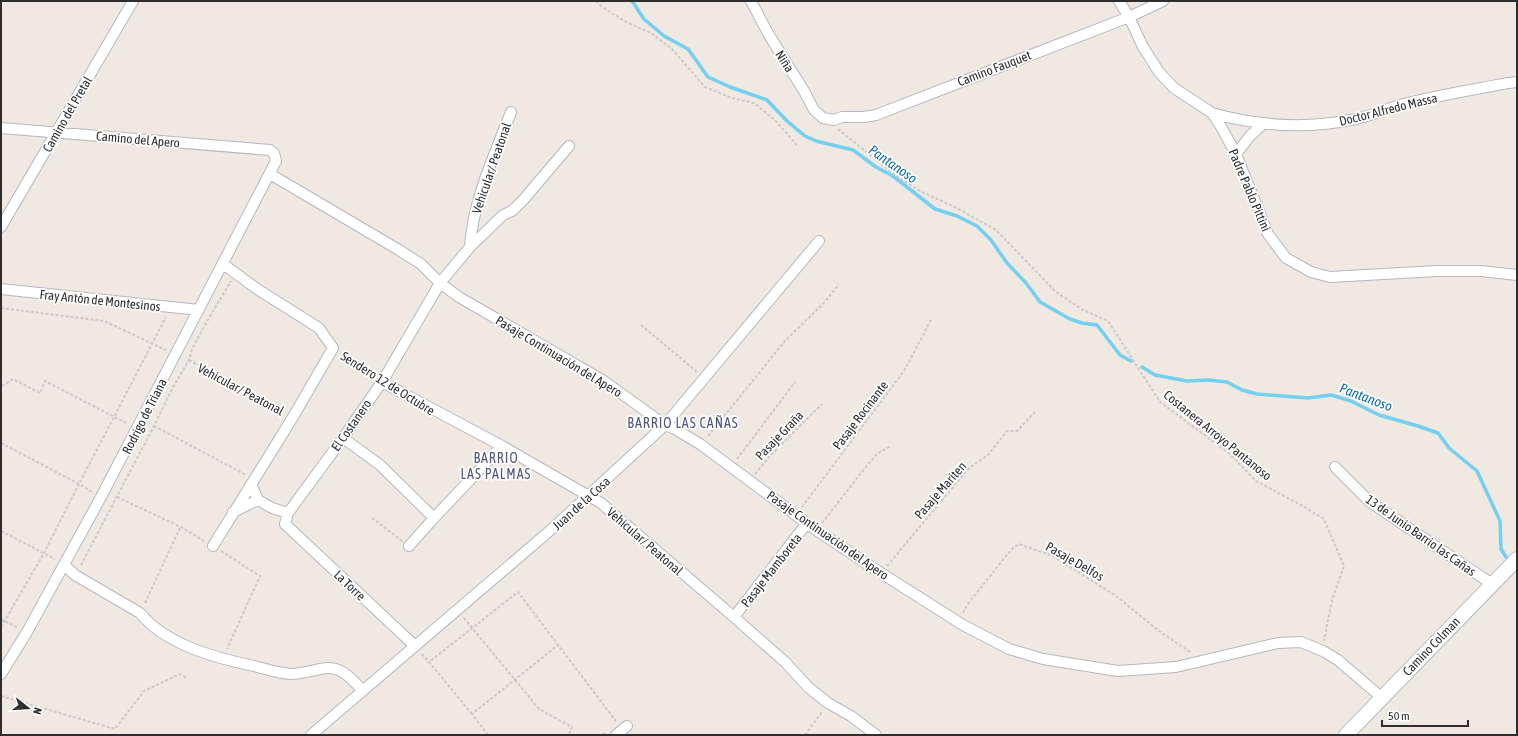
<svg xmlns="http://www.w3.org/2000/svg" width="1518" height="736" font-family="'Asap Condensed',sans-serif">
	<rect width="100%" height="100%" fill="#efe9e1"/>
	<g fill="none" stroke-linecap="round" stroke-linejoin="round">
		<path stroke="#75cff0" stroke-width="3.5" d="M632 1 644 19 664 36 688 49 708 77 730 87 767 100 787 121 805 136 816 141 853 150 876 167 893 176 935 209 957 216 977 226 991 240 1007 263 1026 283 1040 302 1070 319 1082 323 1097 325 1120 355 1131 361
			M1142 367 1155 375 1187 381 1208 380 1227 382 1242 390 1257 394 1308 398 1331 395 1351 401 1379 415 1418 426 1438 433 1449 448 1477 471 1500 521 1501 549 1506 557"/>
		<g stroke="#b4b7c1" stroke-width="12">
			<path id="street" d="M751 1 769 35 804 91 814 110 823 118 834 120 842 117H864L876 115 1129 17 1163 1
				M1119 1 1129 17 1143 47 1159 72 1174 88 1212 113 1220 125 1236 154 1268 234 1286 258 1311 272 1330 277 1437 271H1481L1517 275
				M1212 113C1258 126 1304 129 1351 120 1368 117 1384 110 1400 105 1427 98 1454 93 1481 88 1493 86 1505 83 1517 82
				M1 128 270 150 274 153 276 161 101 497 27 632 1 674
				M1236 154 1250 136 1263 124
				M270 174 399 250 421 264 440 283 459 297 604 381 665 425 675 429 700 444 816 530 881 573 963 625 1009 649 1043 659 1118 671 1176 667 1278 643 1301 642 1323 651 1338 660 1381 697
				M1 227 133 1
				M470 247C473 200 494 156 511 112
				M1 289 199 310
				M382 382 502 446 601 503 734 617 785 662 808 687 828 703 851 716 876 735
				M343 438 380 465 434 518
				M1335 467 1370 502 1492 584
				M251 484 258 500 272 508 288 513
				M233 512 258 500
				M213 546 293 417 333 348 319 328 257 289 223 264
				M409 546 434 518 502 446
				M64 565 75 575 140 613C166 645 216 658 254 666 266 669 278 673 290 674 300 674 310 671 320 669 340 664 351 678 363 691
				M734 617 807 523
				M415 646 285 524 288 513 343 438 382 382 440 283 470 247 503 215 512 211 524 199 569 146
				M311 735 553 528 665 425 819 241
				M616 735 627 726"/>
		</g>
		<g stroke="#b4b7c1" stroke-width="16">
			<path id="secondary" d="M1346 735 1517 559"/>
		</g>
		<path stroke="#c9c9c9" stroke-width="2" stroke-dasharray="3 2" stroke-linecap="butt" d="M596 1 602 7 628 23 651 33 672 49 705 87 732 98 754 103 775 120 797 145
			M838 129 895 175 920 191 957 208 996 230 1056 292 1083 310 1108 321 1160 402 1230 454 1256 481 1301 505 1324 519 1344 566 1332 600 1324 641
			M1 308 104 321 166 350
			M641 325 697 372
			M342 354 374 377
			M189 360 285 412
			M2 386 13 379 40 393 45 381 128 424
			M154 426 246 475
			M708 436 785 341 825 302 839 284
			M1 443 79 484 166 317
			M737 459 795 382
			M755 474 770 456 822 404
			M117 497 181 527 204 541
			M802 507 904 371 931 320
			M372 518 402 541
			M822 523 869 463 878 453 891 446
			M1 531 55 559
			M221 551 260 576 227 649
			M81 565 154 426 173 387 189 360 192 349 206 323 231 281
			M887 566 969 468 988 455 1007 431H1017L1035 412
			M145 603 180 528
			M963 613 967 605 1006 556 1013 548 1019 544 1053 556 1116 596 1159 631 1190 652
			M464 618 539 709 572 727 569 734 570 735
			M1 619 18 628
			M1 627 44 553 79 484 92 492
			M422 654 429 662
			M1 696 115 729 144 691 180 674 187 678
			M472 714 429 662 518 592 558 645
			M488 735 472 714 558 645 616 721
			M603 735 606 732
			M805 735 822 712"/>
		<use href="#street" stroke="#fff" stroke-width="10"/>
		<use href="#secondary" stroke="#fff" stroke-width="14"/>
	</g>
	<g text-anchor="middle" stroke-width="3.5" stroke-linejoin="round" paint-order="stroke">
		<g font-size="13" fill="#2e2e2e" stroke="#fff">
			<text transform="translate(785 61) rotate(58)" y="5">Niña</text>
			<text transform="translate(994 68) rotate(-21)" y="5">Camino Fauquet</text>
			<text transform="translate(1388 109) rotate(-14)" y="5">Doctor Alfredo Massa</text>
			<text transform="translate(67 114) rotate(-60)" y="5">Camino del Pretal</text>
			<text transform="translate(138 139) rotate(5)" y="5">Camino del Apero</text>
			<text transform="translate(491 168) rotate(-71)" y="5">Vehicular/ Peatonal</text>
			<text transform="translate(1250 190) rotate(67)" y="5">Padre Pablo Pittini</text>
			<text transform="translate(100 300) rotate(6)" y="5">Fray Antón de Montesinos</text>
			<text transform="translate(559 356) rotate(31)" y="5">Pasaje Continuación del Apero</text>
			<text transform="translate(388 383) rotate(32)" y="5">Sendero 12 de Octubre</text>
			<text transform="translate(241 389) rotate(28)" y="5">Vehicular/ Peatonal</text>
			<text transform="translate(860 415) rotate(-53)" y="5">Pasaje Rocinante</text>
			<text transform="translate(144 416) rotate(-63)" y="5">Rodrigo de Triana</text>
			<text transform="translate(351 425) rotate(-55)" y="5">El Costanero</text>
			<text transform="translate(779 435) rotate(-46)" y="5">Pasaje Graña</text>
			<text transform="translate(1218 435) rotate(39)" y="5">Costanera Arroyo Pantanoso</text>
			<text transform="translate(940 490) rotate(-49)" y="5">Pasaje Mariten</text>
			<text transform="translate(581 503) rotate(-42)" y="5">Juan de la Cosa</text>
			<text transform="translate(828 535) rotate(35)" y="5">Pasaje Continuación del Apero</text>
			<text transform="translate(1421 535) rotate(35)" y="5">13 de Junio Barrio las Cañas</text>
			<text transform="translate(645 541) rotate(41)" y="5">Vehicular/ Peatonal</text>
			<text transform="translate(1075 561) rotate(30)" y="5">Pasaje Delfos</text>
			<text transform="translate(771 570) rotate(-52)" y="5">Pasaje Mamboreta</text>
			<text transform="translate(350 585) rotate(43)" y="5">La Torre</text>
			<text transform="translate(1431 646) rotate(-46)" y="5">Camino Colman</text>
		</g>
		<g font-size="14" font-style="italic" fill="#0d6fa3" stroke="#fff">
			<text transform="translate(893 164) rotate(35)" y="5">Pantanoso</text>
			<text transform="translate(1366 397) rotate(21)" y="5">Pantanoso</text>
		</g>
		<g font-size="14" letter-spacing="1" fill="#4d5680" stroke="#fff">
			<text x="683" y="428">BARRIO LAS CAÑAS</text>
			<text x="496" y="463">BARRIO<tspan x="496" dy="16">LAS PALMAS</tspan></text>
		</g>
	</g>
	<rect width="1518" height="736" fill="none" stroke="#2e2e2e" stroke-width="4"/>
	<g transform="translate(28 708) rotate(107)" stroke="#ffffff" stroke-width="3" paint-order="stroke">
	<path d="M0-3L7 15L0 10L-7 15Z" fill="#2e2e2e"/>
	<text y="-6" font-size="11" font-weight="bold" text-anchor="middle" fill="#2e2e2e">N</text>
	</g>
	<path d="M1382 720v6h86v-6" fill="none" stroke="#2e2e2e" stroke-width="2"/>
	<text x="1388" y="720" font-size="12" fill="#2e2e2e" stroke="#ffffff" stroke-width="3" paint-order="stroke">50 m</text>
</svg>
